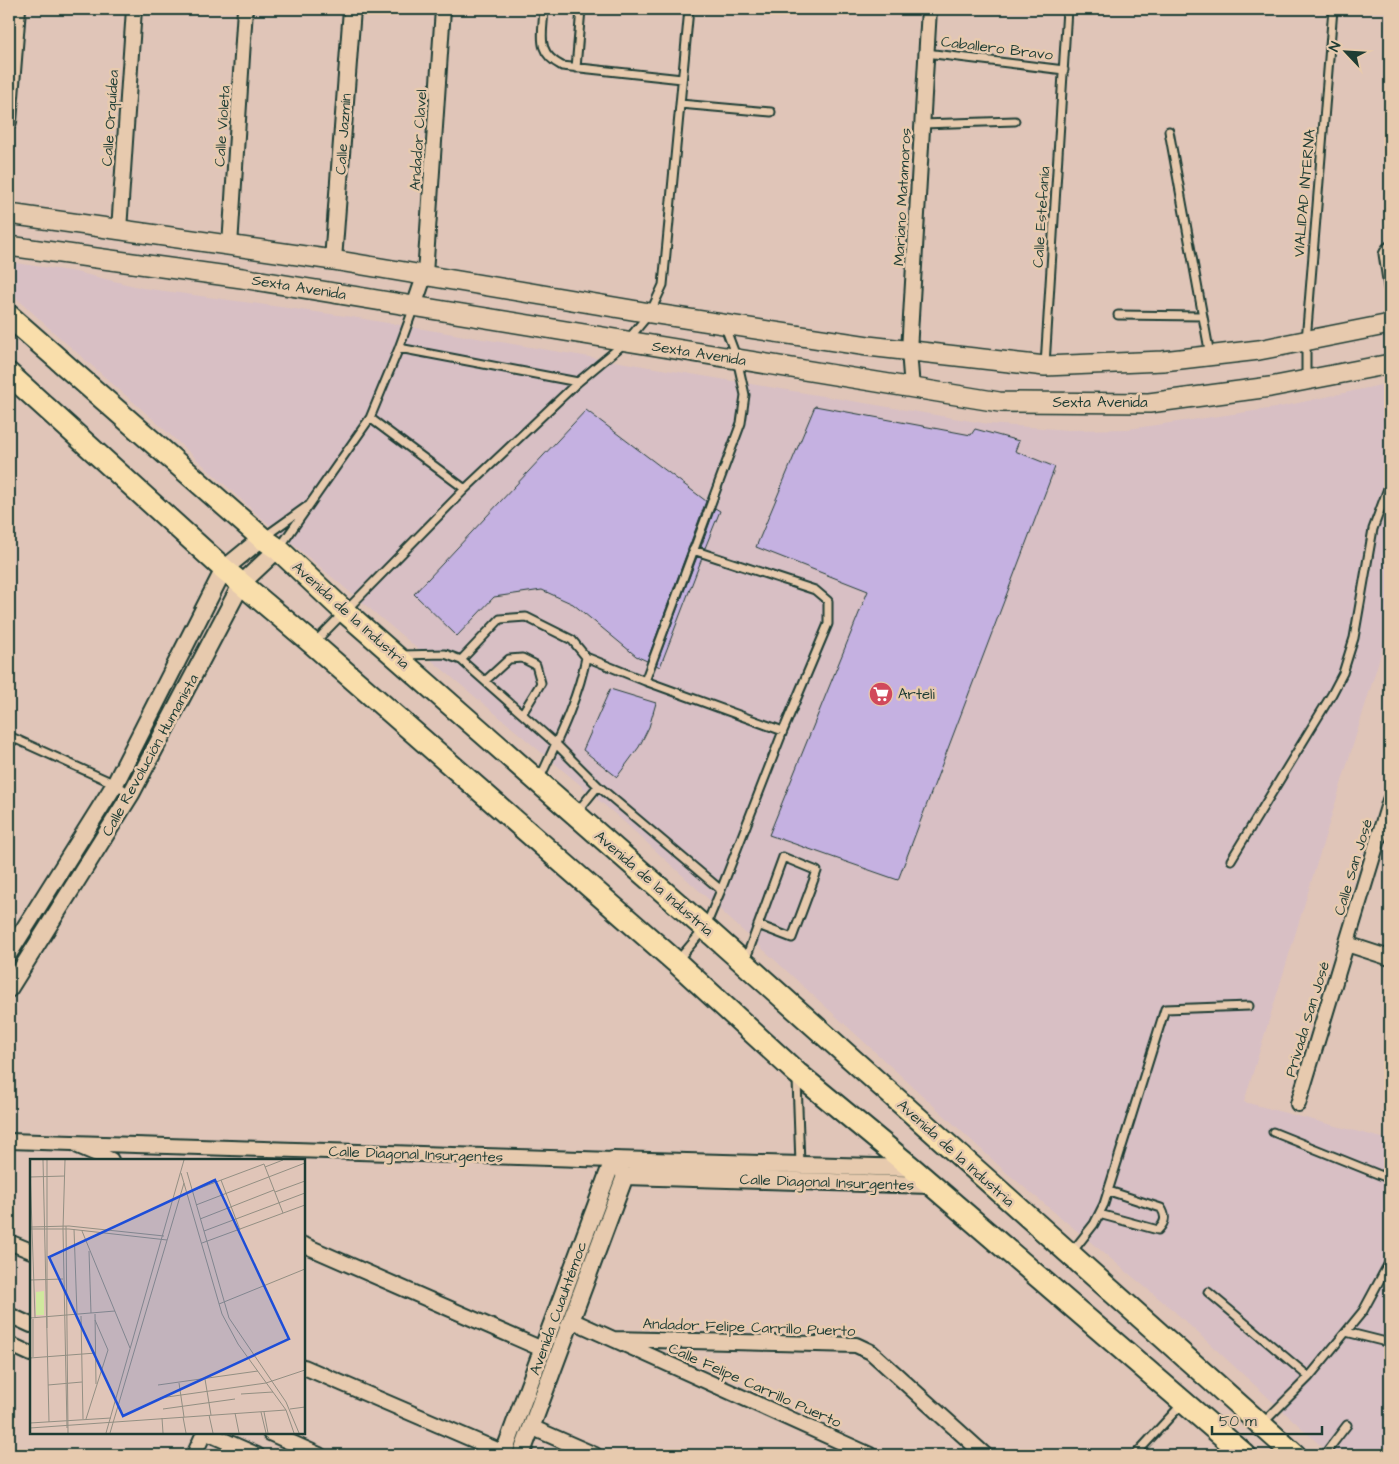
<svg xmlns="http://www.w3.org/2000/svg" width="1399" height="1464" font-family="'Architects Daughter',sans-serif">
	<rect width="100%" height="100%" fill="#e0c5b8"/>
	<filter id="ink" filterUnits="userSpaceOnUse"><feTurbulence type="fractalNoise" baseFrequency=".02" numOctaves="2"/><feDisplacementMap in="SourceGraphic" scale="10" xChannelSelector="R" yChannelSelector="G"/><feConvolveMatrix kernelMatrix="1 2 1 2 8 2 1 2 1" color-interpolation-filters="sRGB"/></filter>
	<g filter="url(#ink)">
		<path fill="#d8bfc4" d="M9 262 76 272 143 288 352 317 989 424 1069 430 1128 429 1275 408 1390 383V624L1244 1102 1390 1140V1455H1331L1174 1311 1007 1173 621 819 259 516 155 421 50 329 9 291Z"/>
		<path fill="#c5b1e1" stroke="#1f3d34" d="M815 406 971 435 975 429 1019 441 1015 451 1055 467 898 880 769 835 868 591 756 547Z
			M586 410 706 501 647 661 636 656 573 604 542 590 494 597 457 636 414 594Z
			M715 508 720 511 705 548 701 547Z
			M697 557 702 558 660 667 656 665Z
			M610 689 656 703 649 727 639 747 617 777 583 750Z"/>
		<g fill="none" stroke-linecap="round" stroke-linejoin="round">
			<g stroke="#1f3d34" stroke-width="11">
				<path id="service" d="M544 9C543 35 535 52 562 66L682 79
					M926 53 1064 70
					M576 68 581 9
					M680 104 771 112
					M922 124 1015 121
					M1169 131 1210 355
					M1390 245 1386 248 1383 254 1390 300
					M1118 315 1202 316
					M399 348 578 382
					M1045 365 1067 9
					M1306 380V341L1333 9
					M370 418 465 489
					M264 537 306 507
					M280 547 370 418 399 348 414 307
					M315 642 465 489 578 382 626 342 650 313 663 285 689 9
					M401 655 445 654 461 660 556 744 598 786 721 890 783 731 828 624V601L815 590 693 550
					M586 657 645 681 783 731
					M461 660 500 619 526 617 572 640 586 657C579 697 557 741 540 778
					M485 681 509 659 522 658 536 665 541 683 522 714
					M645 681 741 423 745 395 737 359 725 327
					M9 736 115 784 131 794
					M577 812 598 786
					M1231 860 1332 694 1343 673 1354 638 1373 529 1390 483
					M678 960 705 928 721 890
					M745 961 783 857 817 871 792 938 758 925
					M797 1080 800 1164
					M1273 1132 1390 1179
					M1099 1214 1158 1230C1165 1223 1167 1217 1161 1208L1109 1191
					M1072 1252 1094 1224 1104 1204 1165 1009 1249 1006
					M1208 1292 1309 1377
					M1346 1332 1390 1343
					M1263 1423 1309 1377 1363 1311 1390 1261
					M1135 1455 1182 1404
					M1324 1455 1347 1425"/>
			</g>
			<g stroke="#1f3d34" stroke-width="18">
				<path id="minor" d="M9 122 18 9
					M119 230 134 9
					M230 246 245 9
					M414 306 425 274 443 9
					M912 388 909 351 929 9
					M1347 944 1390 958
					M1298 1104 1390 800
					M9 1141 613 1160 625 1176
					M78 1146 111 1160
					M9 1242 31 1251
					M304 1245 542 1349
					M9 1315 31 1325
					M571 1320 870 1455
					M613 1339 856 1345 871 1352 985 1455
					M9 1344 31 1354
					M304 1367 504 1453
					M531 1427 595 1455
					M207 1433 257 1455
					M270 1433 319 1455
					M194 1455 204 1433"/>
			</g>
			<g stroke="#1f3d34" stroke-width="20">
				<path id="tertiary" d="M333 260 352 9
					M9 953 115 784 224 569 262 538
					M9 989 131 794 242 583 278 549
					M503 1455 613 1160 912 1168
					M521 1455 625 1176 930 1185"/>
			</g>
			<g stroke="#1f3d34" stroke-width="22">
				<path id="secondary" d="M9 214 333 260 650 313 868 346 1045 366 1163 361 1259 350 1390 324
					M9 246 242 278 999 402 1149 403 1270 387 1390 364"/>
			</g>
			<g stroke="#1f3d34" stroke-width="25">
				<path id="primary" d="M9 316 262 538 278 549 344 611 705 928 1295 1455
					M9 374 224 569 313 644 676 962 797 1073 912 1168 1245 1455"/>
			</g>
			<use href="#service" stroke="#e7caae" stroke-width="7"/>
			<use href="#minor" stroke="#e7caae" stroke-width="14"/>
			<use href="#tertiary" stroke="#e7caae" stroke-width="16"/>
			<use href="#secondary" stroke="#e7caae" stroke-width="19"/>
			<use href="#primary" stroke="#f9deab" stroke-width="21"/>
		</g>
	</g>
	<defs>
		<g id="supermarket-disc" transform="scale(1.25)"><circle r="9.5" fill="#d1495b" stroke="#e7caae"/><path d="M-6-5.5h2.5l.6 2H6L4.5 2H-2.5L-4.4-4H-6ZM-1.5 3.2a1.3 1.3 0 1 0 .1 0ZM3 3.2a1.3 1.3 0 1 0 .1 0Z" fill="#fff"/></g>
	</defs>
	<g fill-rule="evenodd">
		<use href="#supermarket-disc" x="881" y="694"/>
	</g>
	<g text-anchor="middle" stroke-width="5" stroke-linejoin="round" paint-order="stroke">
		<g font-size="15" fill="#1f3d34" stroke="#e7caae">
			<text transform="translate(997 48) rotate(7)" y="5">Caballero Bravo</text>
			<text transform="translate(110 118) rotate(-86)" y="5">Calle Orquídea</text>
			<text transform="translate(222 126) rotate(-86)" y="5">Calle Violeta</text>
			<text transform="translate(343 134) rotate(-86)" y="5">Calle Jazmín</text>
			<text transform="translate(418 140) rotate(-86)" y="5">Andador Clavel</text>
			<text transform="translate(1304 193) rotate(-85)" y="5">VIALIDAD INTERNA</text>
			<text transform="translate(902 197) rotate(-87)" y="5">Mariano Matamoros</text>
			<text transform="translate(1041 217) rotate(-86)" y="5">Calle Estefanía</text>
			<text transform="translate(299 287) rotate(9)" y="5">Sexta Avenida</text>
			<text transform="translate(699 353) rotate(9)" y="5">Sexta Avenida</text>
			<text x="1100" y="407">Sexta Avenida</text>
			<text transform="translate(351 615) rotate(42)" y="5">Avenida de la Industria</text>
			<text transform="translate(150 755) rotate(-61)" y="5">Calle Revolución Humanista</text>
			<text transform="translate(1353 867) rotate(-73)" y="5">Calle San José</text>
			<text transform="translate(654 883) rotate(41)" y="5">Avenida de la Industria</text>
			<text transform="translate(1307 1019) rotate(-73)" y="5">Privada San José</text>
			<text transform="translate(956 1153) rotate(42)" y="5">Avenida de la Industria</text>
			<text transform="translate(416 1154) rotate(2)" y="5">Calle Diagonal Insurgentes</text>
			<text transform="translate(827 1182) rotate(2)" y="5">Calle Diagonal Insurgentes</text>
			<text transform="translate(558 1308) rotate(-70)" y="5">Avenida Cuauhtémoc</text>
			<text transform="translate(749 1327) rotate(2)" y="5">Andador Felipe Carrillo Puerto</text>
			<text transform="translate(755 1385) rotate(24)" y="5">Calle Felipe Carrillo Puerto</text>
		</g>
		<g font-size="15" fill="#1f3d34" stroke="#e7caae" text-anchor="start">
			<text x="898" y="699">Arteli</text>
		</g>
	</g>
	<g transform="translate(30 1159)">
		<rect width="275" height="275" fill="#e0c5b8"/>
		<path d="M14 132V156H6V133Z" fill="#d0e89e"/>
		<path fill="none" stroke="#938f83" stroke-width="1" d="M13 1 19 263M35 1 33 70 37 269M235 8 253 1M0 9 5 158M157 13 199 159 256 243 269 274M151 14 192 155 208 185 256 251 264 274M0 18 35 17M191 21 210 71M162 32 234 5 253 54M245 33 275 22M166 46 275 4M170 60 244 31M36 67 38 274M1 68 39 67 134 77M1 70H39L137 81M44 70 47 155M52 72 100 189M174 72 275 34M172 84 275 46M59 92 61 154M0 121 33 120M189 145 275 110M65 155 66 225M51 157 53 260M0 159 85 152M3 160V198M17 169V1M0 199 66 194M175 220 181 256M149 224 154 258M18 226 52 223M128 226 228 212M211 235 243 233M130 239 236 224 275 211M133 250 205 240M260 250 275 248M231 253 236 274M234 253 238 274M205 254 209 274M179 256 183 274M153 258 156 274M132 259 133 274M56 260 78 191 65 161M0 264 81 259M0 269 256 251M76 274 154 1M80 274 154 24"/>
		<path fill="#1d4ed8" fill-opacity="0.15" stroke="#1d4ed8" stroke-width="2.5" d="M185 21 259 180 93 257 19 98Z"/>
		<rect width="275" height="275" fill="none" stroke="#1f3d34" stroke-width="2.5"/>
	</g>
	<rect width="1399" height="1464" fill="none" stroke="#e7caae" stroke-width="30"/>
	<rect x="15" y="15" width="1369" height="1434" fill="none" stroke="#1f3d34" stroke-width="2" filter="url(#ink)"/>
	<g transform="translate(1346 52) rotate(295)" stroke="#e7caae" stroke-width="4" paint-order="stroke">
	<path d="M0-4L9 19L0 12L-9 19Z" fill="#1f3d34"/>
	<text y="-8" font-size="14" font-weight="bold" text-anchor="middle" fill="#1f3d34">N</text>
	</g>
	<path d="M1212 1426v8h110v-8" fill="none" stroke="#1f3d34" stroke-width="2.5"/>
	<text x="1219" y="1426" font-size="15" fill="#1f3d34" stroke="#e7caae" stroke-width="4" paint-order="stroke">50 m</text>
</svg>
